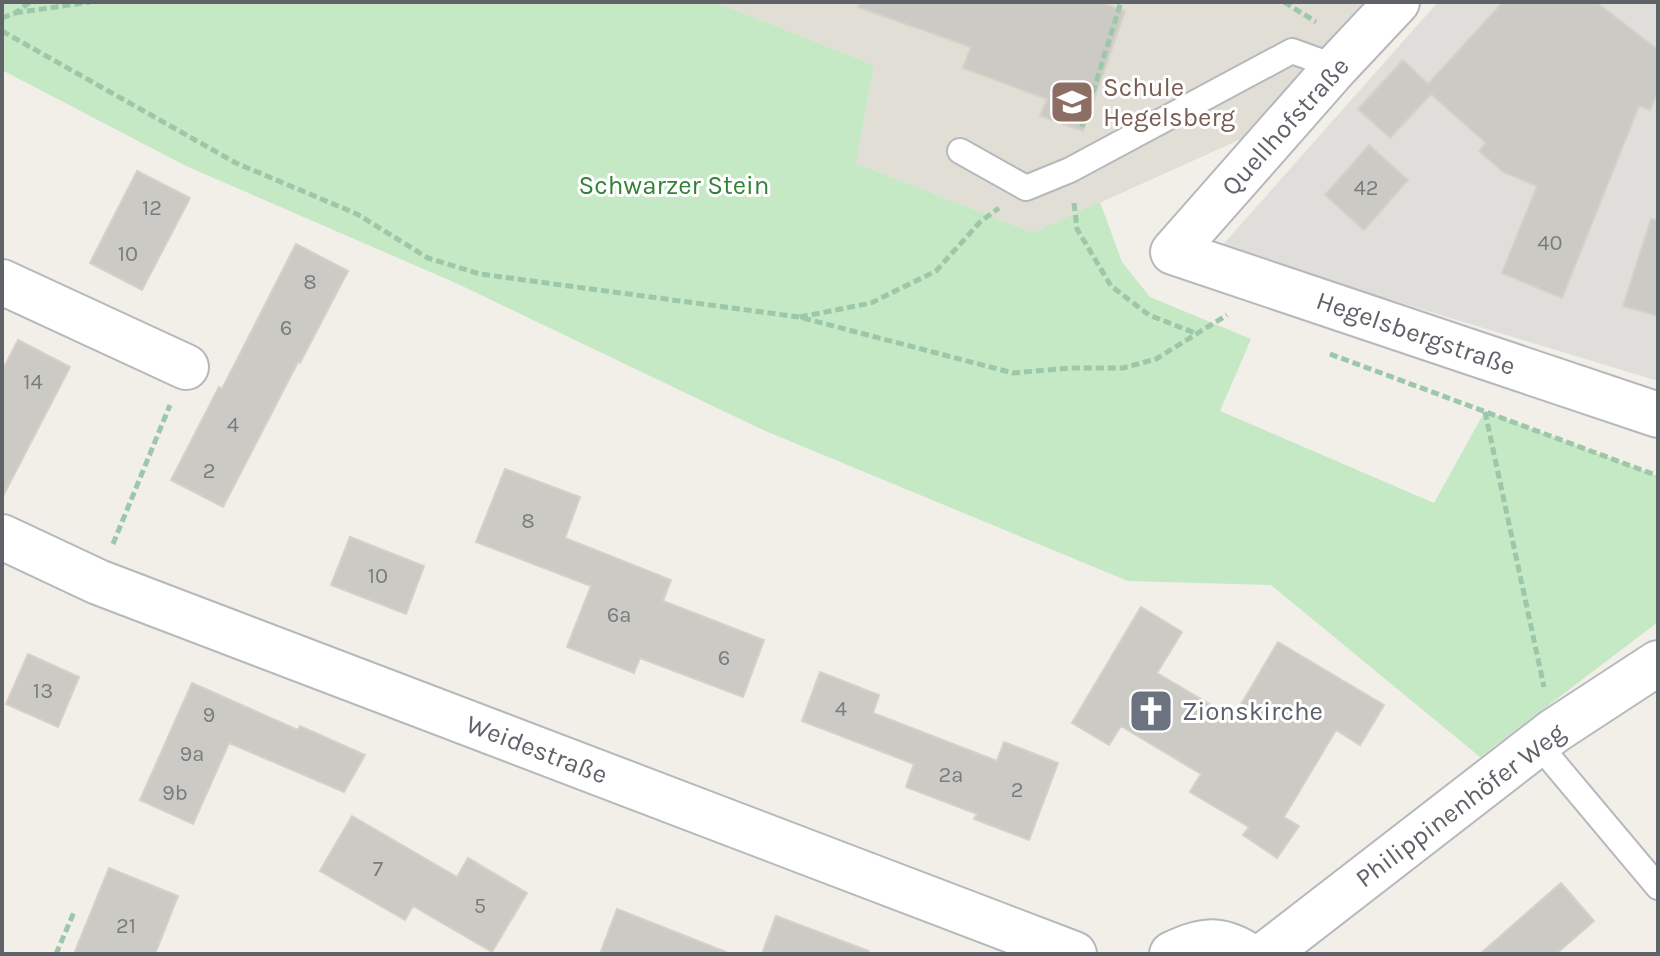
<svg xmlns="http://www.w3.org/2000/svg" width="1660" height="956" font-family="Karla,sans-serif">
	<rect width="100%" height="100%" fill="#f1efe8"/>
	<path fill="#e0deda" d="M1438 2H1653L1658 6V381L1220 248Z"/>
	<path fill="#e1ded6" d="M715 2H1374L1241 139 1033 233 856 163 874 65Z"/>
	<path fill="#c5e8c5" d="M2 2H715L874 65 856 163 1033 233 1100 202 1122 262 1150 297 1251 339 1220 411 1434 503 1485 411 1658 476V622L1480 757 1271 585 1128 581 763 430 458 284 186 166 2 70Z"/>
	<path fill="#cccac5" stroke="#d6d1c6" stroke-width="2" d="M859 2H1099L1125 11 1083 131 1040 116 1047 99 963 68 971 47 858 7Z
		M1503 2H1596L1658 50V91L1650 110 1639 106 1562 298 1502 273 1537 186 1503 172 1479 151 1486 143 1431 94 1390 138 1358 109 1403 60 1428 84Z
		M1369 145 1408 180 1364 230 1325 195Z
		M137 171 190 198 142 290 90 263Z
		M1651 219 1658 220V316L1623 306Z
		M296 244 348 271 300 363 298 362 223 507 171 480 219 387 222 389Z
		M18 340 70 367 2 498V371Z
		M505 469 580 497 565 538 671 580 663 601 764 640 743 697 640 658 634 673 567 647 591 586 476 542Z
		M350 537 424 566 406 614 331 585Z
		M1141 607 1182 632 1157 673 1233 718 1278 642 1384 705 1360 745 1336 730 1284 817 1299 826 1277 858 1243 835 1249 827 1190 792 1201 774 1121 726 1109 745 1072 723Z
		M28 654 79 677 58 727 6 704Z
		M820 672 879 695 873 713 997 761 1004 742 1058 763 1029 840 974 819 977 814 906 787 914 764 802 721Z
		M192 683 298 730 300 726 365 755 344 792 229 743 193 824 140 800Z
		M352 816 457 877 468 858 527 893 492 952 413 906 405 920 320 871Z
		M109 868 178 896 155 954H74Z
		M1561 883 1594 921 1556 954H1480Z
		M617 909 726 952V954H600Z
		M776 916 869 951 868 954H762Z"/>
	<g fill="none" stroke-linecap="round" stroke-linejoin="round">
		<g stroke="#b5b8bc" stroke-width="28">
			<path id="service" d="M960 151 1026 188 1070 170 1292 51 1336 67
				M1538 744 1658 887"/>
		</g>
		<g stroke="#b5b8bc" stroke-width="48">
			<path id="minor" d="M1397 2 1336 67 1173 252 1658 415
				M2 282 186 367
				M2 537 98 582 1074 954
				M1172 954C1201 941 1217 936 1246 954
				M1266 954 1554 731 1658 663"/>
		</g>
		<path stroke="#9cc7a9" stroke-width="5" stroke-dasharray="8 4" stroke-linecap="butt" d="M1284 2 1316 22
			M15 13 90 2
			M2 18 15 13 30 2
			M2 31 236 163 357 214 428 258 480 274 799 317 1013 373 1071 368H1123L1156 359 1227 315
			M1082 127 1121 2
			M1074 203 1077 229 1111 286 1149 315 1195 333
			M800 317 871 303 936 271 980 222 999 208
			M1330 354 1658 476
			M1485 412 1544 687
			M113 544 170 405
			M56 954 74 912"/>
		<use href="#service" stroke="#fff" stroke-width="24"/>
		<use href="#minor" stroke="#fff" stroke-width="44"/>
	</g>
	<defs>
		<g id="school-square" transform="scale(2.3)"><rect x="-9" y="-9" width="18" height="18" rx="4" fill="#8d6e63" stroke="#fff"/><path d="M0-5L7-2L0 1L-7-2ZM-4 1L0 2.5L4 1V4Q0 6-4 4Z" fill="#fff"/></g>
		<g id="church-square" transform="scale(2.3)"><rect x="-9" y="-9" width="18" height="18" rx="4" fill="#6b7280" stroke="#fff"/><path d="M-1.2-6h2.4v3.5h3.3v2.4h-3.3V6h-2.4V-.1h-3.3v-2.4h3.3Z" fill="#fff"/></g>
	</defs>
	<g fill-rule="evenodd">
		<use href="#school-square" x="1072" y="102"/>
		<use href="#church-square" x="1151" y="711"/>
	</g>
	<g text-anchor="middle" stroke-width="6" stroke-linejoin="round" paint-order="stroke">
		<g font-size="22" fill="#7a7d7f">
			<text x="1366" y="195">42</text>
			<text x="152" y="215">12</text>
			<text x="1550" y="250">40</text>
			<text x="128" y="261">10</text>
			<text x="310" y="289">8</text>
			<text x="286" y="335">6</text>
			<text x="33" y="389">14</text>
			<text x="233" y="432">4</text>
			<text x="209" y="478">2</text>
			<text x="528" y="528">8</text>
			<text x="378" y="583">10</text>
			<text x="619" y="622">6a</text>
			<text x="724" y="665">6</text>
			<text x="43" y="698">13</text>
			<text x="841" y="716">4</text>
			<text x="209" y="722">9</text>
			<text x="192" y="761">9a</text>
			<text x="951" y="782">2a</text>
			<text x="1017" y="797">2</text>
			<text x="175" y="800">9b</text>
			<text x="378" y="876">7</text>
			<text x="480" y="913">5</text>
			<text x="126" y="933">21</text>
		</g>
		<g font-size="26" fill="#785e54" stroke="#fff" text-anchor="start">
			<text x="1103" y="96">Schule<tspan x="1103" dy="30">Hegelsberg</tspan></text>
		</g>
		<g font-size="26" fill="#5f6368" stroke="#fff">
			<text transform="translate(1285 126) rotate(-48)" y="9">Quellhofstraße</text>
			<text transform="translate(1416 333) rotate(19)" y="9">Hegelsbergstraße</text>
			<text transform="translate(537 749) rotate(21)" y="9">Weidestraße</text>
			<text transform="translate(1460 805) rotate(-37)" y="9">Philippinenhöfer Weg</text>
		</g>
		<g font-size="26" fill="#348238" stroke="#fff">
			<text x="674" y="194">Schwarzer Stein</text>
		</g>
		<g font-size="26" fill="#5b616d" stroke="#fff" text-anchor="start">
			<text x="1182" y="720">Zionskirche</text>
		</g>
	</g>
	<rect width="1660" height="956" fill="none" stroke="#5f6368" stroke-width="8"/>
</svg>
